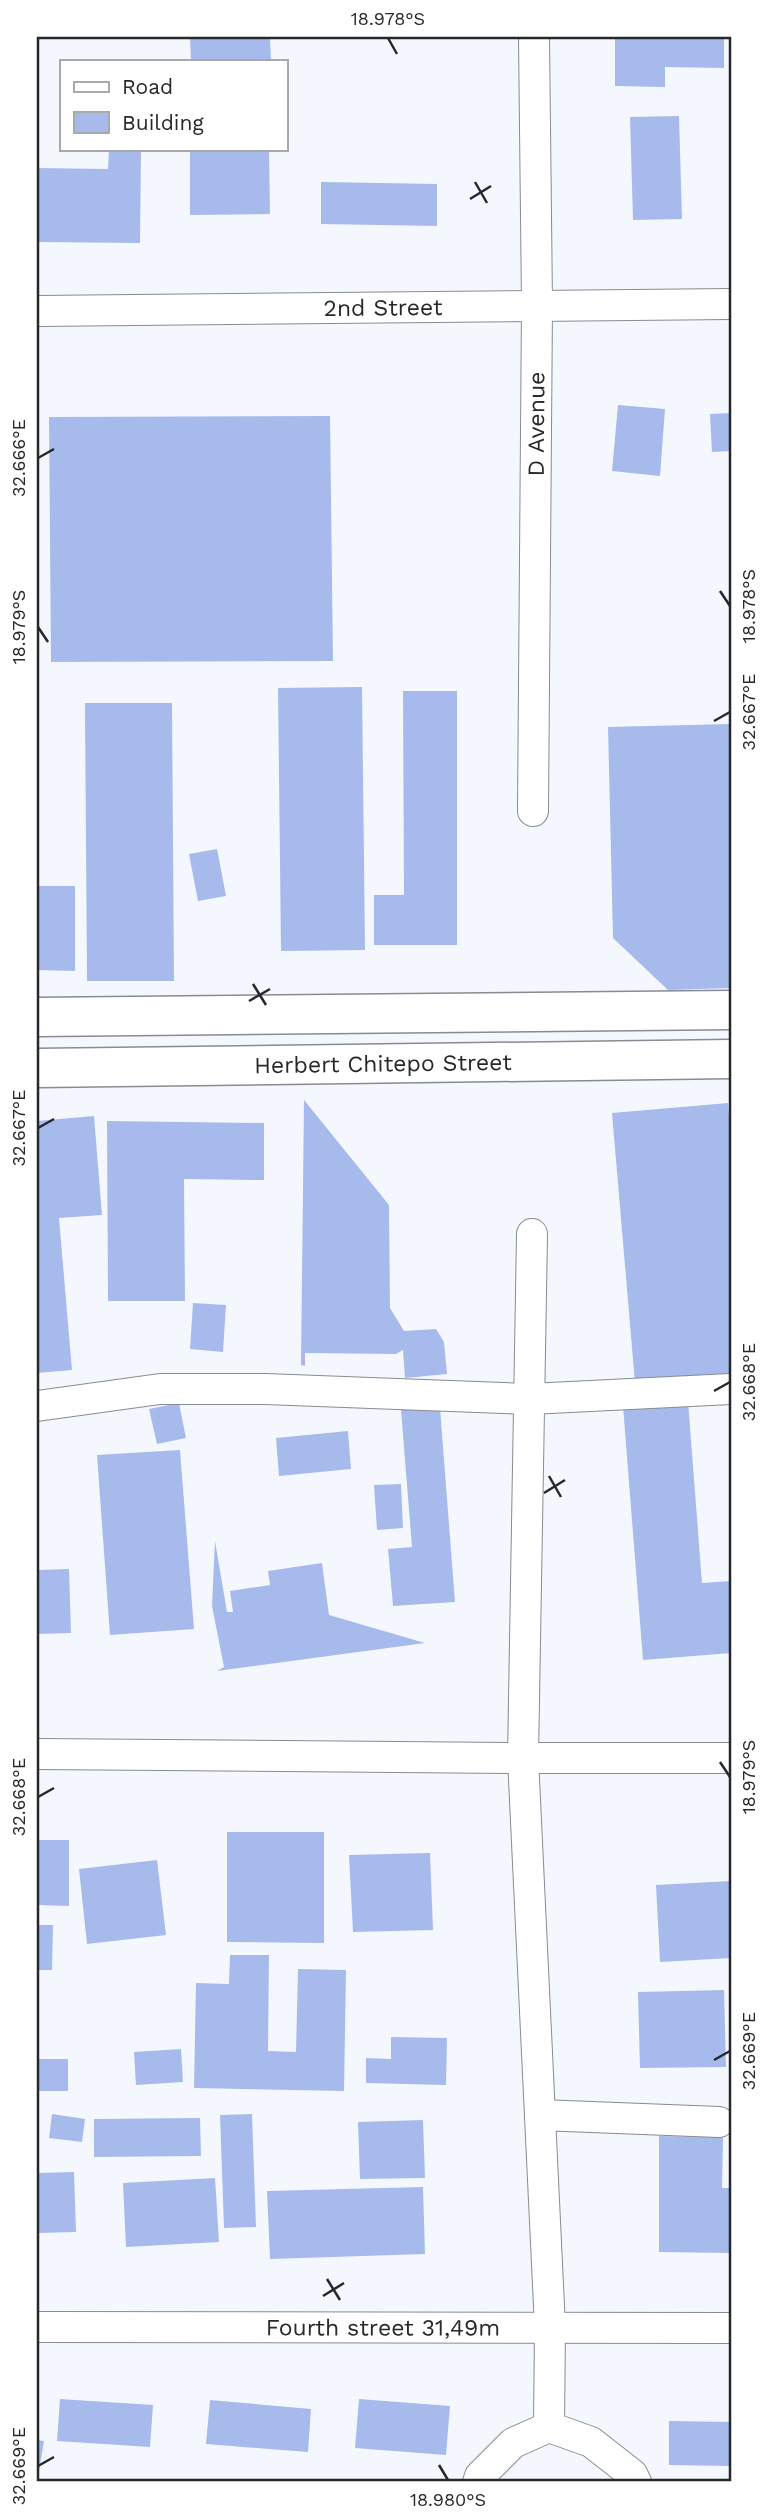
<svg xmlns="http://www.w3.org/2000/svg" width="768" height="2519" font-family="'Work Sans',sans-serif">
	<rect width="100%" height="100%" fill="#f4f7fe"/>
	<path fill="#a6bbeb" d="M190 37H270L271 61H191Z
		M615 37H724V68L665 67V87L615 86Z
		M679 116 682 219 633 220 630 117Z
		M109 149H141L140 243 37 242V168L108 169Z
		M190 149H269L270 214 190 215Z
		M321 182 437 184V226L321 224Z
		M618 405 665 409 660 476 612 471Z
		M731 413V451L712 452 710 414Z
		M330 416 333 661 51 662 49 417Z
		M362 687 365 950 281 951 278 688Z
		M403 691H457V945H374V895H404Z
		M85 703H172L174 981H87Z
		M731 724V988L668 990 613 938 608 727Z
		M217 849 226 896 198 901 189 854Z
		M37 886H75V971L37 970Z
		M304 1100 389 1205 390 1308 404 1331 436 1329 444 1342 447 1374 405 1378 403 1350 396 1354 305 1353V1366L301 1365Z
		M728 1103 731 1143V1375L635 1383 612 1113Z
		M94 1116 102 1215 59 1218 72 1370 37 1373V1121Z
		M107 1121 264 1123V1180L184 1179 185 1301H108Z
		M193 1303 226 1305 223 1352 190 1349Z
		M688 1401 702 1583 731 1581V1653L643 1660 623 1406Z
		M179 1403 186 1438 157 1444 149 1409Z
		M440 1408 455 1602 393 1606 388 1549 412 1547 401 1410Z
		M348 1431 351 1469 279 1476 276 1438Z
		M180 1450 194 1629 110 1635 97 1455Z
		M401 1484 403 1528 377 1530 374 1485Z
		M215 1541 227 1612H233L230 1591 270 1585 268 1571 322 1563 329 1615 425 1643 217 1671 224 1667 212 1606Z
		M69 1569 71 1633 37 1634V1570Z
		M227 1832H324V1943L227 1942Z
		M37 1840H69V1906L37 1905Z
		M430 1853 433 1930 353 1932 349 1855Z
		M157 1860 166 1935 87 1944 79 1869Z
		M731 1881V1958L660 1962 656 1885Z
		M37 1925H53L52 1970H37Z
		M230 1955H269L268 2051 296 2052 298 1969 346 1970 344 2091 194 2088 196 1983 229 1984Z
		M724 1990 726 2067 640 2068 638 1992Z
		M391 2037 447 2038 446 2085 366 2083V2058L391 2059Z
		M181 2049 183 2082 136 2085 134 2052Z
		M37 2059H68V2091H37Z
		M52 2114 85 2119 82 2142 49 2138Z
		M252 2114 256 2227 224 2228 220 2115Z
		M200 2118 201 2156 94 2157V2119Z
		M423 2120 425 2178 360 2179 358 2122Z
		M659 2136 723 2137 722 2188H731V2253L659 2252Z
		M74 2172 76 2232 37 2233V2173Z
		M215 2178 219 2242 126 2247 123 2183Z
		M423 2187 425 2254 270 2259 267 2191Z
		M60 2399 153 2405 150 2447 57 2441Z
		M359 2399 450 2406 446 2455 355 2448Z
		M210 2400 311 2409 308 2452 206 2444Z
		M669 2421 731 2422V2466L669 2465Z
		M37 2440 44 2441 39 2471 37 2470Z"/>
	<g fill="none" stroke-linecap="round" stroke-linejoin="round">
		<g stroke="#888b93" stroke-width="32">
			<g id="minor">
				<path id="s1" d="M37 311 731 304"/>
				<path id="s2" d="M533 811 537 305 534 37"/>
				<path d="M532 1234 523 1758 550 2327 549 2427"/>
				<path d="M37 1406 160 1389H265L530 1399 731 1389"/>
				<path d="M37 1754 523 1758H731"/>
				<path d="M540 2115 719 2122"/>
				<path id="s3" d="M37 2327 731 2328"/>
				<path d="M478 2482 480 2476 513 2443 549 2427 591 2442 632 2474 636 2482"/>
			</g>
		</g>
		<g stroke="#888b93" stroke-width="41">
			<g id="trunk">
				<path d="M37 1017 731 1010"/>
				<path id="s4" d="M37 1068 731 1059"/>
			</g>
		</g>
		<use href="#minor" stroke="#fff" stroke-width="30"/>
		<use href="#trunk" stroke="#fff" stroke-width="38"/>
	</g>
	<path fill="none" stroke="#26282b" stroke-width="2.5" d="M388 38 397 54M475 182 487 203M470 199 491 186M38 458 54 449M720 591 730 606M38 627 48 642M714 721 730 712M253 984 266 1005M249 1001 270 989M38 1128 54 1119M714 1391 730 1382M549 1476 561 1497M544 1493 565 1480M720 1762 730 1777M38 1797 54 1788M714 2060 730 2051M327 2279 340 2300M323 2296 344 2283M439 2465 448 2480M38 2466 54 2457"/>
	<g text-anchor="middle" stroke-width="5" stroke-linejoin="round" paint-order="stroke">
		<g font-size="23" fill="#26282b" stroke="#fff">
			<text dy="8" stroke="none"><textPath href="#s1" startOffset="346">2nd Street</textPath></text>
			<text dy="8" stroke="none"><textPath href="#s2" startOffset="387">D Avenue</textPath></text>
			<text dy="8" stroke="none"><textPath href="#s4" startOffset="346">Herbert Chitepo Street</textPath></text>
			<text dy="8" stroke="none"><textPath href="#s3" startOffset="346">Fourth street 31,49m</textPath></text>
		</g>
	</g>
	<rect width="768" height="2519" fill="none" stroke="#ffffff" stroke-width="77"/>
	<rect x="60" y="60" width="228" height="91" fill="#ffffff" stroke="#a8a9aa" stroke-width="2"/>
	<rect x="74" y="82" width="35" height="10" fill="#ffffff" stroke="#a8a9aa" stroke-width="2"/>
	<text x="122" y="94" font-size="21" fill="#26282b">Road</text>
	<rect x="74" y="112" width="35" height="21" fill="#a6bbeb" stroke="#a8a9aa" stroke-width="2"/>
	<text x="122" y="130" font-size="21" fill="#26282b">Building</text>
	<rect x="38" y="38" width="692" height="2442" fill="none" stroke="#26282b" stroke-width="2.5"/>
	<g font-size="18" text-anchor="middle" fill="#26282b">
		<text x="388" y="25">18.978°S</text>
		<text transform="translate(19 458) rotate(-90)" y="6">32.666°E</text>
		<text transform="translate(749 606) rotate(-90)" y="6">18.978°S</text>
		<text transform="translate(19 627) rotate(-90)" y="6">18.979°S</text>
		<text transform="translate(749 712) rotate(-90)" y="6">32.667°E</text>
		<text transform="translate(19 1128) rotate(-90)" y="6">32.667°E</text>
		<text transform="translate(749 1382) rotate(-90)" y="6">32.668°E</text>
		<text transform="translate(749 1777) rotate(-90)" y="6">18.979°S</text>
		<text transform="translate(19 1797) rotate(-90)" y="6">32.668°E</text>
		<text transform="translate(749 2051) rotate(-90)" y="6">32.669°E</text>
		<text transform="translate(19 2466) rotate(-90)" y="6">32.669°E</text>
		<text x="448" y="2506">18.980°S</text>
	</g>
</svg>
